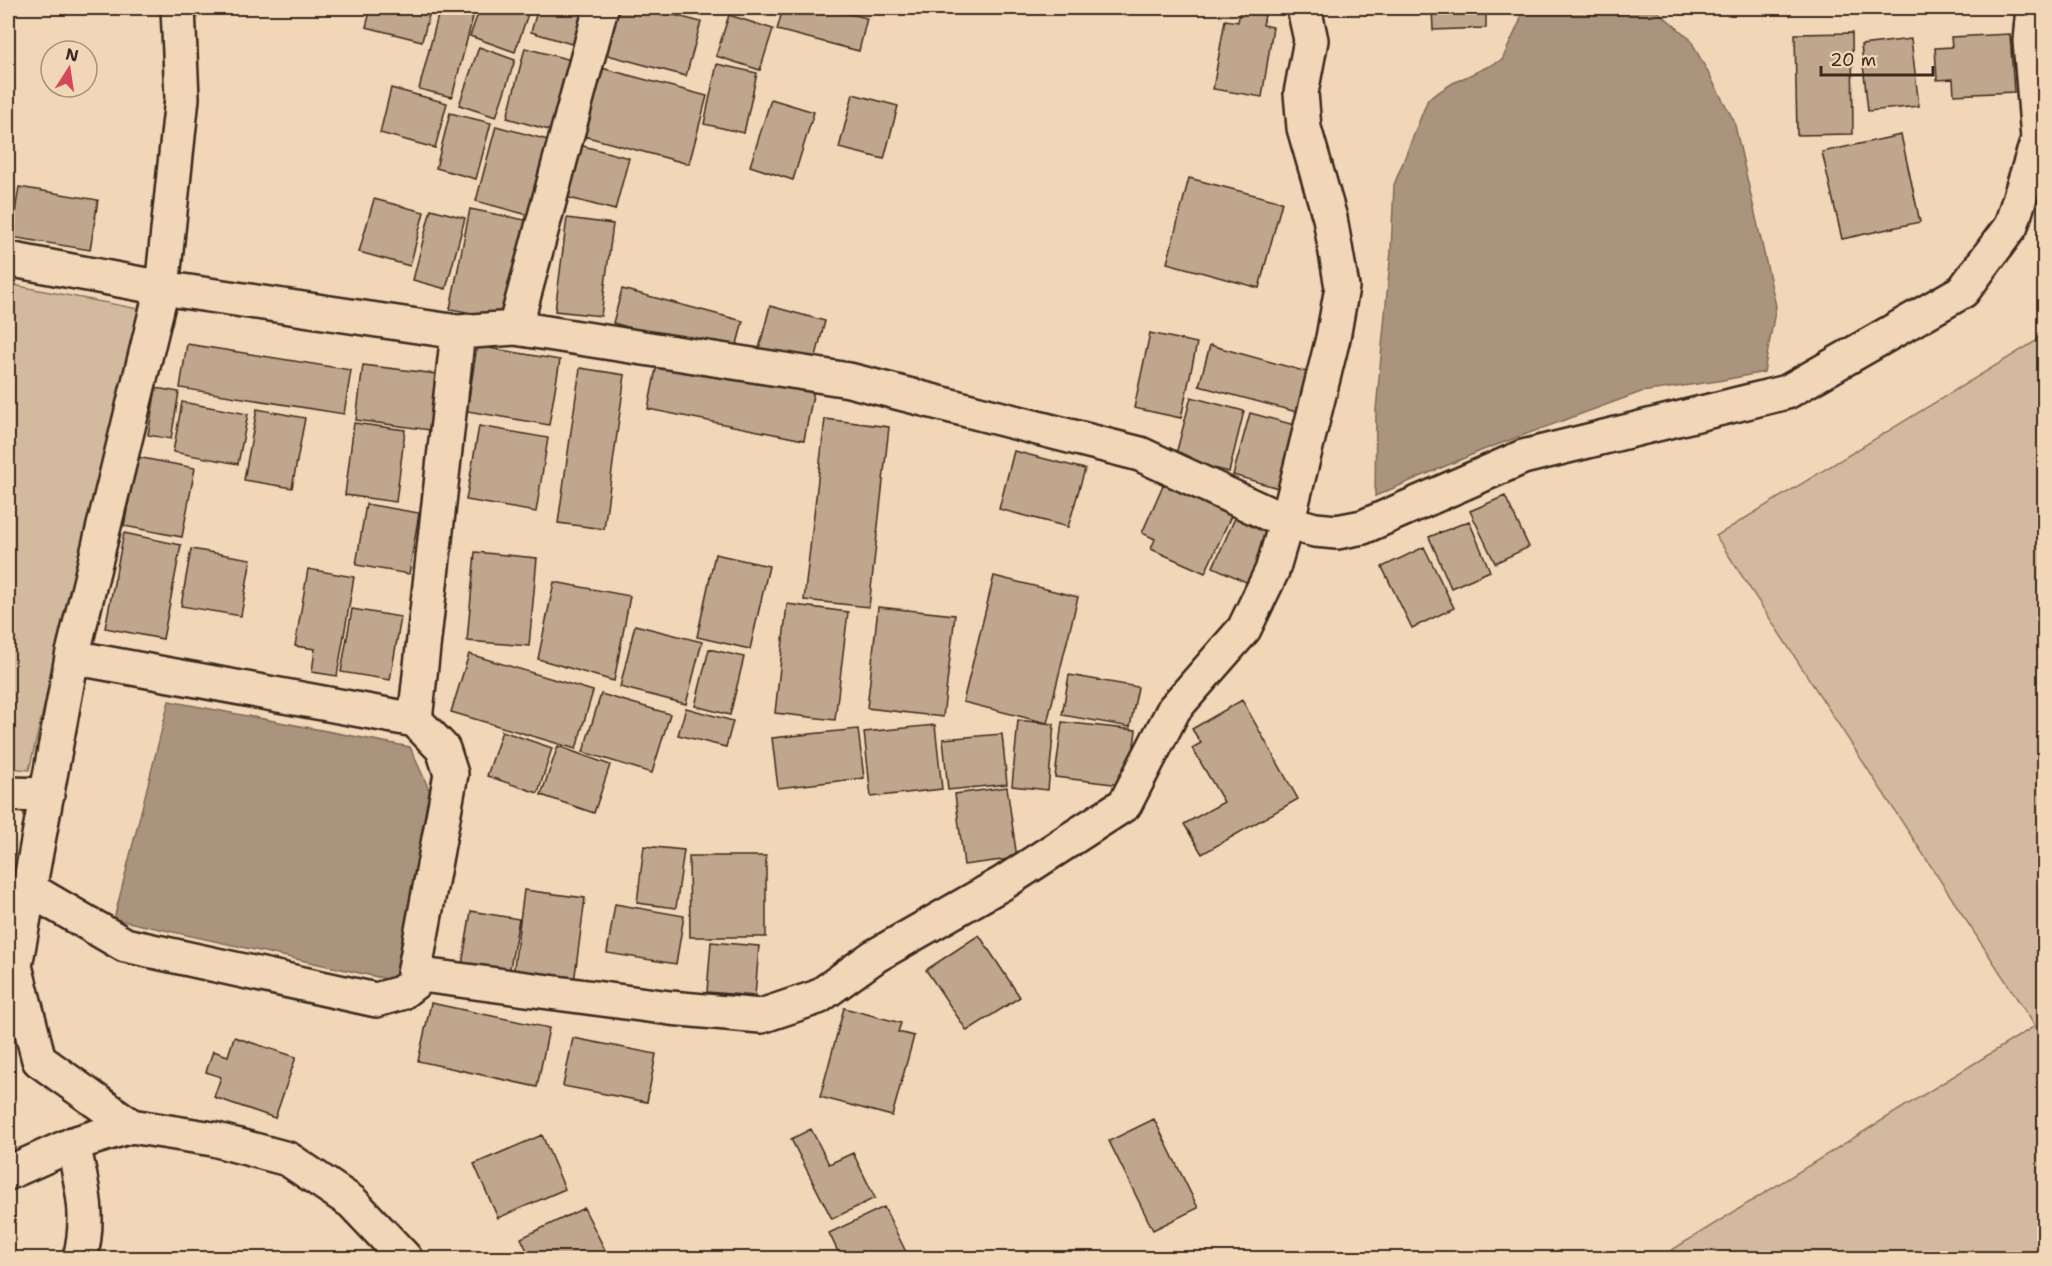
<svg xmlns="http://www.w3.org/2000/svg" width="2052" height="1266" font-family="'Shantell Sans',sans-serif">
	<rect width="100%" height="100%" fill="#f1d6b8"/>
	<filter id="ink" filterUnits="userSpaceOnUse"><feTurbulence type="fractalNoise" baseFrequency=".0167" numOctaves="2"/><feDisplacementMap in="SourceGraphic" scale="12" xChannelSelector="R" yChannelSelector="G"/><feConvolveMatrix kernelMatrix="1 2 1 2 8 2 1 2 1" color-interpolation-filters="sRGB"/></filter>
	<g filter="url(#ink)">
		<path fill="#d3ba9f" stroke="#87725e" stroke-width="1.5" d="M8 284 139 309 29 770 8 768Z
			M2044 336V1258H1659L2035 1026 1716 536Z"/>
		<path fill="#ab947e" stroke="#7e6a58" stroke-width="1.5" d="M1522 8H1654L1690 39 1734 121 1776 306 1764 372 1718 381 1641 392 1483 450 1375 496 1376 410 1391 251 1394 185 1428 99 1453 83 1502 60 1520 21Z
			M169 701 410 747 432 796 396 981 114 919Z"/>
		<path fill="#bfa68d" stroke="#3b2a1e" stroke-width="1.5" d="M371 8H431L422 41 366 27Z
			M440 8H453L474 13 452 97 419 89Z
			M480 8H530L515 52 470 36Z
			M538 8H597L585 48 531 32Z
			M612 8H647L701 22 686 76 600 53Z
			M783 8H826L867 18 859 51 777 30Z
			M1432 8H1486V28L1433 30Z
			M1240 11 1265 15 1263 25 1273 27 1262 97 1213 89 1225 20 1238 22Z
			M729 15 773 29 760 70 716 56Z
			M1852 33 1853 134 1797 135 1795 34Z
			M2010 34 2014 92 1954 95 1953 79 1937 80 1935 48 1952 47 1951 37Z
			M1911 39 1919 106 1868 111 1861 45Z
			M479 47 515 60 496 117 459 105Z
			M525 48 575 61 556 132 507 118Z
			M717 64 757 73 744 133 704 124Z
			M594 66 707 96 689 164 576 134Z
			M391 88 447 103 435 148 380 133Z
			M853 94 898 106 884 159 839 148Z
			M771 99 814 112 793 180 750 166Z
			M450 113 491 123 476 179 436 168Z
			M496 126 548 140 528 215 476 201Z
			M1901 135 1920 222 1842 239 1822 152Z
			M568 142 629 158 615 210 554 194Z
			M1189 178 1282 202 1259 288 1167 263Z
			M19 187 98 200 90 250 11 237Z
			M374 199 424 212 410 266 359 252Z
			M431 209 465 218 446 289 413 280Z
			M470 209 530 221 511 320 450 309Z
			M567 218 613 224 601 316 555 311Z
			M622 289 743 321 734 356 613 323Z
			M770 306 825 321 814 364 759 349Z
			M1150 333 1197 343 1181 418 1134 408Z
			M187 344 351 370 344 414 180 388Z
			M1210 345 1318 375 1308 415 1199 386Z
			M477 346 560 360 549 425 467 411Z
			M658 359 814 390 804 440 648 409Z
			M363 365 437 374 430 430 356 420Z
			M580 368 625 375 604 529 558 523Z
			M156 388 179 392 171 439 148 435Z
			M1191 397 1244 411 1229 472 1175 458Z
			M182 402 248 414 238 464 173 452Z
			M257 409 305 418 292 488 244 480Z
			M1250 413 1302 427 1285 490 1233 475Z
			M825 419 889 427 869 607 804 600Z
			M354 423 405 430 396 502 345 495Z
			M479 426 548 438 536 512 466 500Z
			M1014 451 1085 469 1068 527 999 509Z
			M137 457 195 468 182 537 124 526Z
			M1167 476 1235 507 1205 573 1151 549 1155 539 1142 533Z
			M1505 496 1529 547 1495 563 1470 511Z
			M366 504 419 513 409 574 356 565Z
			M1236 516 1280 536 1257 587 1213 567Z
			M1469 521 1490 571 1451 588 1429 537Z
			M124 533 181 545 163 639 105 628Z
			M1424 547 1454 608 1412 628 1382 567Z
			M191 549 251 559 241 616 181 606Z
			M475 552 537 558 529 646 467 641Z
			M715 554 769 566 750 649 697 637Z
			M308 569 354 577 337 676 312 672 315 649 295 646Z
			M994 576 1078 597 1047 723 963 702Z
			M554 582 630 596 614 681 538 659Z
			M787 604 848 612 835 720 775 713Z
			M878 607 955 615 943 717 867 708Z
			M352 609 401 617 390 680 341 672Z
			M635 625 702 642 686 704 620 687Z
			M709 649 744 657 730 715 695 706Z
			M469 654 593 691 576 749 451 712Z
			M1069 675 1138 687 1130 727 1062 715Z
			M601 694 670 714 652 773 583 752Z
			M1242 700 1298 799 1202 854 1184 824 1224 802 1192 748 1201 743 1192 729Z
			M686 708 733 721 726 747 678 735Z
			M1018 720 1054 724 1048 790 1012 786Z
			M1062 722 1136 730 1129 786 1055 777Z
			M935 725 942 789 871 797 864 732Z
			M858 729 864 778 778 788 772 738Z
			M502 731 552 748 538 793 487 776Z
			M1002 734 1007 784 948 790 943 739Z
			M558 746 610 765 594 813 541 795Z
			M1007 787 1017 858 964 865 955 794Z
			M644 846 684 850 676 908 637 903Z
			M689 856H766V937H690Z
			M524 890 585 898 574 983 513 975Z
			M615 904 684 916 676 964 607 953Z
			M471 911 519 919 507 985 460 977Z
			M979 935 1020 997 967 1031 926 970Z
			M711 942 759 946 755 996 707 992Z
			M431 1003 549 1028 537 1087 418 1061Z
			M844 1008 901 1023 898 1032 914 1036 892 1116 820 1097Z
			M234 1037 296 1057 275 1118 214 1097 221 1077 206 1072 213 1051 228 1056Z
			M573 1038 656 1054 647 1102 563 1086Z
			M1154 1119 1198 1208 1153 1230 1109 1141Z
			M811 1129 829 1164 853 1153 875 1198 832 1219 791 1139Z
			M542 1135 565 1189 498 1218 474 1164Z
			M884 1207 906 1252 892 1258H841L829 1233Z
			M584 1208 609 1258H527L530 1257 521 1238Z"/>
		<g fill="none" stroke-linecap="round" stroke-linejoin="round">
			<g stroke="#3b2a1e" stroke-width="38">
				<path id="minor" d="M8 259 162 288 182 98 178 8
					M515 328 601 8
					M458 332 515 328 849 380 1140 454 1286 522 1315 530 1337 532 1363 527 1523 457 1787 392 1963 291 2011 226 2038 139 2030 41 2033 8
					M72 657 415 720
					M8 794 47 795
					M29 889 125 945 376 1000 401 993 423 976
					M131 1126 39 1060 15 966 72 657 162 288 458 332 415 720 443 749 451 774 414 974 670 1008 761 1016 818 997 875 956 1003 883 1125 804 1174 709 1244 629 1272 571 1291 507 1333 338 1342 287 1330 218 1304 128 1301 93 1311 40 1304 8
					M73 1144C82 1186 91 1216 80 1258
					M8 1173 73 1144 131 1126 213 1139 288 1159 352 1202 405 1258"/>
			</g>
			<use href="#minor" stroke="#f1d6b8" stroke-width="33"/>
		</g>
	</g>
	<rect width="2052" height="1266" fill="none" stroke="#f1d6b8" stroke-width="30"/>
	<rect x="15" y="15" width="2022" height="1236" fill="none" stroke="#3b2a1e" stroke-width="2" filter="url(#ink)"/>
	<g transform="translate(69 69) rotate(12)"><circle r="28" fill="#f1d6b8" stroke="#a8917a" stroke-width="1.5"/>
	<path d="M0-4.5L10 22L0 15L-10 22Z" fill="#d1495b"/>
	<text y="-9" font-size="16" font-weight="bold" text-anchor="middle" fill="#3b2a1e">N</text>
	</g>
	<path d="M1821 66v9h112v-9" fill="none" stroke="#3b2a1e" stroke-width="3"/>
	<text x="1830" y="66" font-size="18" fill="#3b2a1e" stroke="#f1d6b8" stroke-width="4.5" paint-order="stroke">20 m</text>
</svg>
